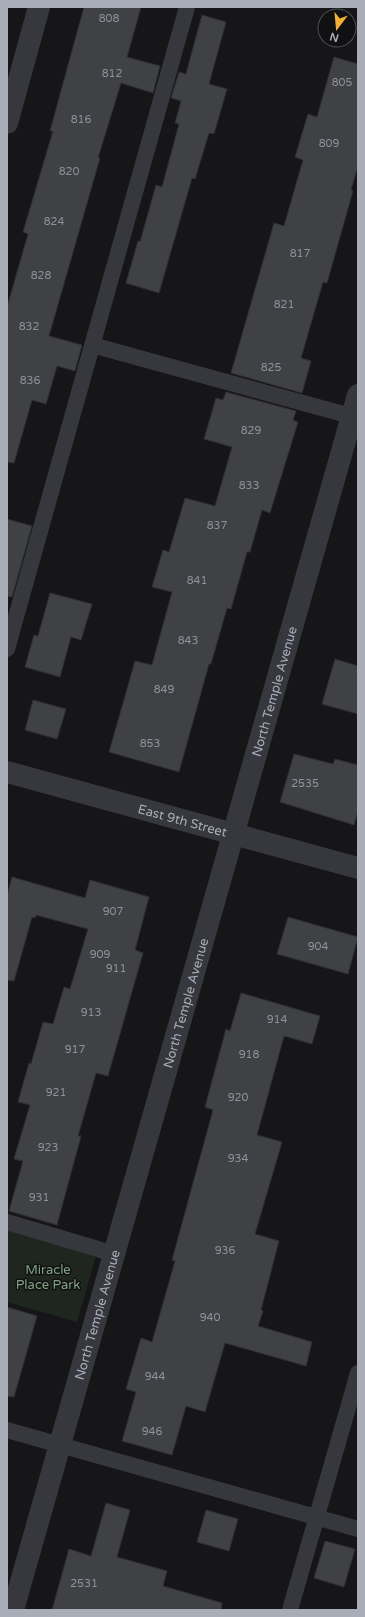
<svg xmlns="http://www.w3.org/2000/svg" width="365" height="1617" font-family="'Varela Round',sans-serif">
	<rect width="100%" height="100%" fill="#161618"/>
	<path fill="#1e261f" d="M7 1226 97 1253 77 1322 7 1302Z"/>
	<path fill="#404145" stroke="#303034" d="M84 7H141L127 57 160 66 153 93 121 83 98 158H100L49 336 82 345 75 371 57 366 46 404 32 400 14 463 7 462V307L28 234 23 232 53 131H50Z
		M202 15 226 22 209 84 227 89 214 134 209 133 195 179 192 178 159 293 126 283 138 241 140 242 156 185 162 187 179 124 175 123 181 101 171 98 179 72 186 74Z
		M334 57 358 64V166L351 190 353 191 327 283 323 282 301 358 311 361 302 393 231 373 274 223 284 226 303 160 295 157 308 114 317 117Z
		M226 392 296 411 293 420 298 422 270 513 262 510 250 552H247L231 609 227 608 211 664H209L179 772 109 752 135 661 152 665 172 592 152 587 163 550 169 552 185 498 215 506 232 447 204 439 216 398 223 400Z
		M7 519 32 526 12 597 7 596Z
		M50 593 92 604 81 640 71 637 60 677 25 667 34 635 38 636Z
		M335 659 358 666V714L322 704Z
		M33 700 66 709 57 739 25 730Z
		M294 754 333 764 335 759 358 765V811L354 825 280 802Z
		M12 877 85 898 90 880 149 897 135 950 143 953 108 1076 96 1073 78 1136H81L57 1225 9 1211 23 1161 14 1159 30 1105 18 1102 29 1063 31 1064 43 1022 53 1024 64 987 70 989 88 929 36 915 35 918 32 917 14 981 7 980V896Z
		M288 917 358 937 348 974 277 954Z
		M241 993 320 1016 312 1044 284 1036 257 1135 282 1142 255 1234 279 1241 261 1310 263 1311 258 1326 312 1342 306 1366 225 1343 205 1412 186 1406 172 1455 122 1441 136 1392 126 1389 141 1338 152 1342 175 1261 172 1260 213 1110 205 1107 226 1029 230 1031Z
		M7 1307 37 1316 14 1397 7 1396Z
		M106 1503 130 1510 117 1557 167 1571 163 1586 222 1603 221 1610H52L69 1549 91 1556Z
		M206 1510 238 1519 229 1551 197 1542Z
		M325 1541 355 1549 344 1587 314 1578Z"/>
	<g fill="none" stroke-linecap="round" stroke-linejoin="round">
		<path stroke="#37383d" stroke-width="16" d="M92 345 358 418
			M7 649 187 7
			M7 1222 98 1249 114 1255
			M7 1430 358 1529
			M290 1610 358 1373"/>
		<g stroke="#37383d" stroke-width="22">
			<path d="M7 123 39 7"/>
			<path id="s1" d="M7 772 358 868"/>
			<path id="s2" d="M13 1610 358 395"/>
		</g>
	</g>
	<g text-anchor="middle" stroke-width="3" stroke-linejoin="round" paint-order="stroke">
		<g font-size="11" fill="#8e929b">
			<text x="109" y="22">808</text>
			<text x="112" y="77">812</text>
			<text x="342" y="86">805</text>
			<text x="81" y="123">816</text>
			<text x="329" y="147">809</text>
			<text x="69" y="175">820</text>
			<text x="54" y="225">824</text>
			<text x="300" y="257">817</text>
			<text x="41" y="279">828</text>
			<text x="284" y="308">821</text>
			<text x="29" y="330">832</text>
			<text x="271" y="371">825</text>
			<text x="30" y="384">836</text>
			<text x="251" y="434">829</text>
			<text x="249" y="489">833</text>
			<text x="217" y="529">837</text>
			<text x="197" y="584">841</text>
			<text x="188" y="644">843</text>
			<text x="164" y="693">849</text>
			<text x="150" y="747">853</text>
			<text x="305" y="787">2535</text>
			<text x="113" y="915">907</text>
			<text x="318" y="950">904</text>
			<text x="100" y="958">909</text>
			<text x="116" y="972">911</text>
			<text x="91" y="1016">913</text>
			<text x="277" y="1023">914</text>
			<text x="75" y="1053">917</text>
			<text x="249" y="1058">918</text>
			<text x="56" y="1096">921</text>
			<text x="238" y="1101">920</text>
			<text x="48" y="1151">923</text>
			<text x="238" y="1162">934</text>
			<text x="39" y="1201">931</text>
			<text x="225" y="1254">936</text>
			<text x="210" y="1321">940</text>
			<text x="155" y="1380">944</text>
			<text x="152" y="1435">946</text>
			<text x="84" y="1587">2531</text>
		</g>
		<g font-size="13" fill="#a8adb8" stroke="#111113">
			<text dy="5" stroke="none"><textPath href="#s2" startOffset="955">North Temple Avenue</textPath></text>
			<text dy="5" stroke="none"><textPath href="#s1" startOffset="182">East 9th Street</textPath></text>
			<text dy="5" stroke="none"><textPath href="#s2" startOffset="631">North Temple Avenue</textPath></text>
			<text dy="5" stroke="none"><textPath href="#s2" startOffset="307">North Temple Avenue</textPath></text>
		</g>
		<g font-size="13" fill="#7fa381" stroke="#111113">
			<text x="48" y="1274">Miracle<tspan x="48" dy="15">Place Park</tspan></text>
		</g>
	</g>
	<rect width="365" height="1617" fill="none" stroke="#a8adb8" stroke-width="16"/>
	<g transform="translate(337 28) rotate(196)"><circle r="19" fill="#111113" stroke="#4d4f55"/>
	<path d="M0-3L7 15L0 10L-7 15Z" fill="#f2b134"/>
	<text y="-6" font-size="11" font-weight="bold" text-anchor="middle" fill="#a8adb8">N</text>
	</g>
</svg>
